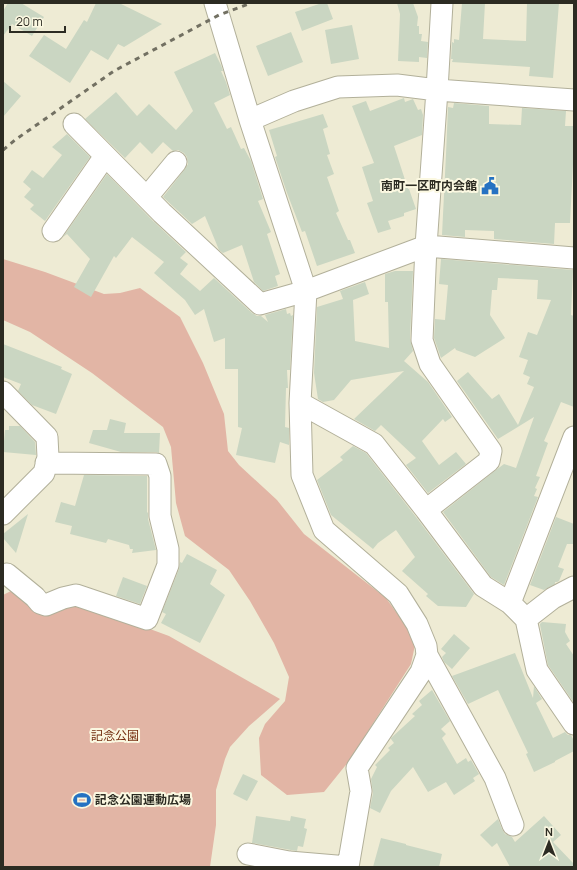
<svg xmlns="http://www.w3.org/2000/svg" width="577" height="870" font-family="Manrope,'Noto Sans JP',sans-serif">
	<rect width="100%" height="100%" fill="#eeebd4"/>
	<path fill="#e2b5a5" d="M3 259 45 272 104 294 120 293 140 288 180 317 203 363 224 414 228 451 239 465 277 500 304 534 386 598 409 630 415 645 411 664 349 761 324 792 287 795 261 775 259 738 265 724 285 701 289 677 274 643 250 601 229 570 185 536 176 503 171 447 163 427 92 373 30 332 3 320Z
		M11 591H18L31 609H53L63 605 93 608 169 636 280 699 249 726 230 747 225 759 216 790V825L210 867H3V595Z"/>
	<path fill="#cad6c2" d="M8 3H21L44 17 32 36 12 24 3 36V11Z
		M96 3H119L162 24 124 47 118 44 108 60 91 50 70 83 29 56 44 35 66 49 84 20 87 22Z
		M322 3H327L333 19 302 31 295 12Z
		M397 3H413L418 17 417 26H419V34H422L421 41 428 42 427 58 419 57V62L398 61 400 14Z
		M462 3H485L483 39 526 41 527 3H559L553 78 529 76 530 67 452 62 453 59H451L452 42 454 43V39L459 40Z
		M352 25 359 59 331 64 325 30Z
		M291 32 303 62 268 76 256 46Z
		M215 53 221 65 223 71H221L226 82 230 95 214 103 227 129 231 127 241 149 244 148 251 161 263 199 258 201 271 232 267 234 280 274 275 276 278 286 263 291 254 282 242 245 223 253 219 250 205 216 192 224 163 197 185 169 188 164 187 157 184 153 178 150 173 151 163 142 152 154 140 142 125 158 85 119 116 92 137 116 149 104 176 130 193 111 174 72Z
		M3 81 21 96 3 117Z
		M404 98 405 102 413 99 418 110 421 109 423 115 422 135 394 146 408 189H409L416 209 404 213V216L388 221 391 229 378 233 367 203 373 201 362 167 374 163 352 106 366 101 370 111Z
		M454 103 489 106V124L521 125 522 108 566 111 565 126H574V164H573L570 223H555L554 244 494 239V231L465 230V237L442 235 446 154 448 107 453 108Z
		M323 114 328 127 323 129 330 154 327 155 334 174 327 177 339 211 336 213 348 240H350L355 253 317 266 305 231 302 232 287 193 275 157 277 156 269 130Z
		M67 134 90 157 45 221 30 209 34 205 24 197 31 189 23 182 32 170 43 178 62 155 52 147Z
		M107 174 153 221 186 252 180 258 188 264 180 274 200 291 214 278 252 313 257 316H261L268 322 265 315 286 309 287 314 290 313 291 316 293 315 290 370H287L288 388H286L285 427 289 428V445L280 442 275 463 236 455 242 428 238 427V369H225V338L214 342 204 309 195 315 185 300 154 273 164 262 132 237 116 258 114 256 91 297 74 287 90 259 67 234 63 237Z
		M441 259 573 270 571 315 574 316V407L561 402 544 441 548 443 536 476 540 477 535 488 537 489 534 496 538 497 504 585 491 577 443 512 496 470 504 464 516 468 534 417 498 439 457 381 468 372 492 399 499 394 518 425 534 387 527 384 530 377 523 374 528 360 519 357 528 332 537 335 551 300 537 299 538 280 498 278 497 290H492L490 315 505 338 475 357 456 350 455 348 441 358 434 338 435 319 445 320 448 285 439 284Z
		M395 271H413L410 339 413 351 404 361 428 382 452 417 445 422 443 419 422 441 439 465 456 452 466 464 428 493 406 465 416 458 381 425 375 431 354 419 404 371 351 380 334 400 323 402 318 399 314 373 317 307 343 299 340 291 365 282 369 294 353 300 355 341 389 348 388 302H385V274Z
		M3 344 62 367 61 369 72 374 56 414 32 405 18 391 21 384 3 377Z
		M110 419 126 423 124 433H160L159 453 156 452H121L89 443 93 430H107Z
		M9 426H20L35 442 36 455 3 452 5 430H9Z
		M353 446 366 453 416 517 474 594 466 607 438 606 426 596 428 594 402 571 415 557 396 530 378 543 373 549 331 515 317 480 343 460 340 457Z
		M84 475 147 476V512L148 513V519L156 550 132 553 133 549H130L129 545 108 539 106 543 70 534 72 526 55 522 61 502 75 506Z
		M28 514 16 553 3 538V534Z
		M556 517 574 524V544H567L558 567 564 569 559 581 557 582H555V584L544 590 530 585Z
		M187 554 217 570 210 584 225 595 200 643 161 623 166 614 162 612 179 569 180 562 182 563Z
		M123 577 147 586 140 604 116 596Z
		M542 622 566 624 565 632 570 641 566 644 574 656V703L548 665 540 625V624Z
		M454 634 470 648 452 669 444 662 442 657 446 653 441 649Z
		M515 653 533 698 534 686 542 699 536 703 553 738 565 732 568 735H571L574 741V751L555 761V762L534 772 526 754 528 753 498 690 468 704 452 676Z
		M432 690 450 721 441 729 446 734 442 738 457 764 466 758 468 762 471 760 479 774 473 778 475 781 454 795 446 782 428 792 413 767 391 791 380 813 370 808 373 793 371 779 377 767 375 765 390 750 388 748 394 743 391 739V738L415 716 412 714 422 705 419 701Z
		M243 774 258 781 247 801 233 794Z
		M256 816 290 821 291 816 306 819 304 828 307 829 303 847 298 846 297 851 291 850 252 843Z
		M544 816 561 835 553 842 574 864V867H510L497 843 492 847 480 835 498 819 502 829 505 834 512 837 515 842Z
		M381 838 406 844V845L442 854 439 867H373Z"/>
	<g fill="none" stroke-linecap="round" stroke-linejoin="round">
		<g stroke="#b2b09a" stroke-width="23">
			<path id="minor" d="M215 3 250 120 306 291 300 403 302 475 324 530 398 594 417 624 426 646 427 655 421 672 357 768 361 791 348 867
				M250 120 294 101 338 87 397 85 437 90 574 100
				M74 124 162 213 260 304 306 291 426 246 574 258
				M147 197 176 162
				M53 231 105 156
				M3 392 47 437 48 457 44 473 3 514
				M300 403 374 444 426 510 483 586 510 603 526 619 537 670 574 724
				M426 510 489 461 491 451 430 364 422 340 426 246 437 90 442 3
				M7 574 35 597 40 603 46 605 63 598 76 595 147 619 168 565V549L160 516V476L156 464 46 463
				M510 603 574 437
				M526 619 553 598 574 587
				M427 655 495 778 513 825
				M248 854 289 862 348 867"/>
		</g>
		<use href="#minor" stroke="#fff" stroke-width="21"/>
		<path stroke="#727062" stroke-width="3" stroke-dasharray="5 5" stroke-linecap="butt" d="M3 150 15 140 114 71 219 15 251 3"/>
	</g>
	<defs>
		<g id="civic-bare" transform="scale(1.38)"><path d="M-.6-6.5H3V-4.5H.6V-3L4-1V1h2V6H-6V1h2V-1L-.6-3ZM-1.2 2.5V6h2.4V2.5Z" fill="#2572c2" stroke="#fbf8e1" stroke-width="2.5" paint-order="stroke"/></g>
		<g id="stadium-bare" transform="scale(1.38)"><path d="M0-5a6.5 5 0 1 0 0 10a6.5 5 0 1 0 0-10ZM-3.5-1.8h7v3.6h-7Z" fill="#2572c2" stroke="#fbf8e1" stroke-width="2.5" paint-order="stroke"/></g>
	</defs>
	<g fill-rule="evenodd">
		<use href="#civic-bare" x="490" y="186"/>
		<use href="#stadium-bare" x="82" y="800"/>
	</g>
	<g text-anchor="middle" stroke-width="4" stroke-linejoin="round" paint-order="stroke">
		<g font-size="12" font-weight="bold" fill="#2c2b22" stroke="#fbf8e1" text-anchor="end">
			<text x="477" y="190">南町一区町内会館</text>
			<text x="95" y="804" text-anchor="start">記念公園運動広場</text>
		</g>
		<g font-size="12" fill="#732c0e" stroke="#fbf8e1">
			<text x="115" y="740">記念公園</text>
		</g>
	</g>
	<rect width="577" height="870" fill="none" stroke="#2c2b22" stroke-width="8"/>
	<g transform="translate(549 842)" stroke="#fbf8e1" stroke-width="3" paint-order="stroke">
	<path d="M0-3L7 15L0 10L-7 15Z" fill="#2c2b22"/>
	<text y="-6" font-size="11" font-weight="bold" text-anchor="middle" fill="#2c2b22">N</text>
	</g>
	<path d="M10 26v6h55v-6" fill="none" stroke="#2c2b22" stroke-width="2"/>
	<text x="16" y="26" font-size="12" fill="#2c2b22" stroke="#fbf8e1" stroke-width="3" paint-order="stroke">20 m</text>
</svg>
